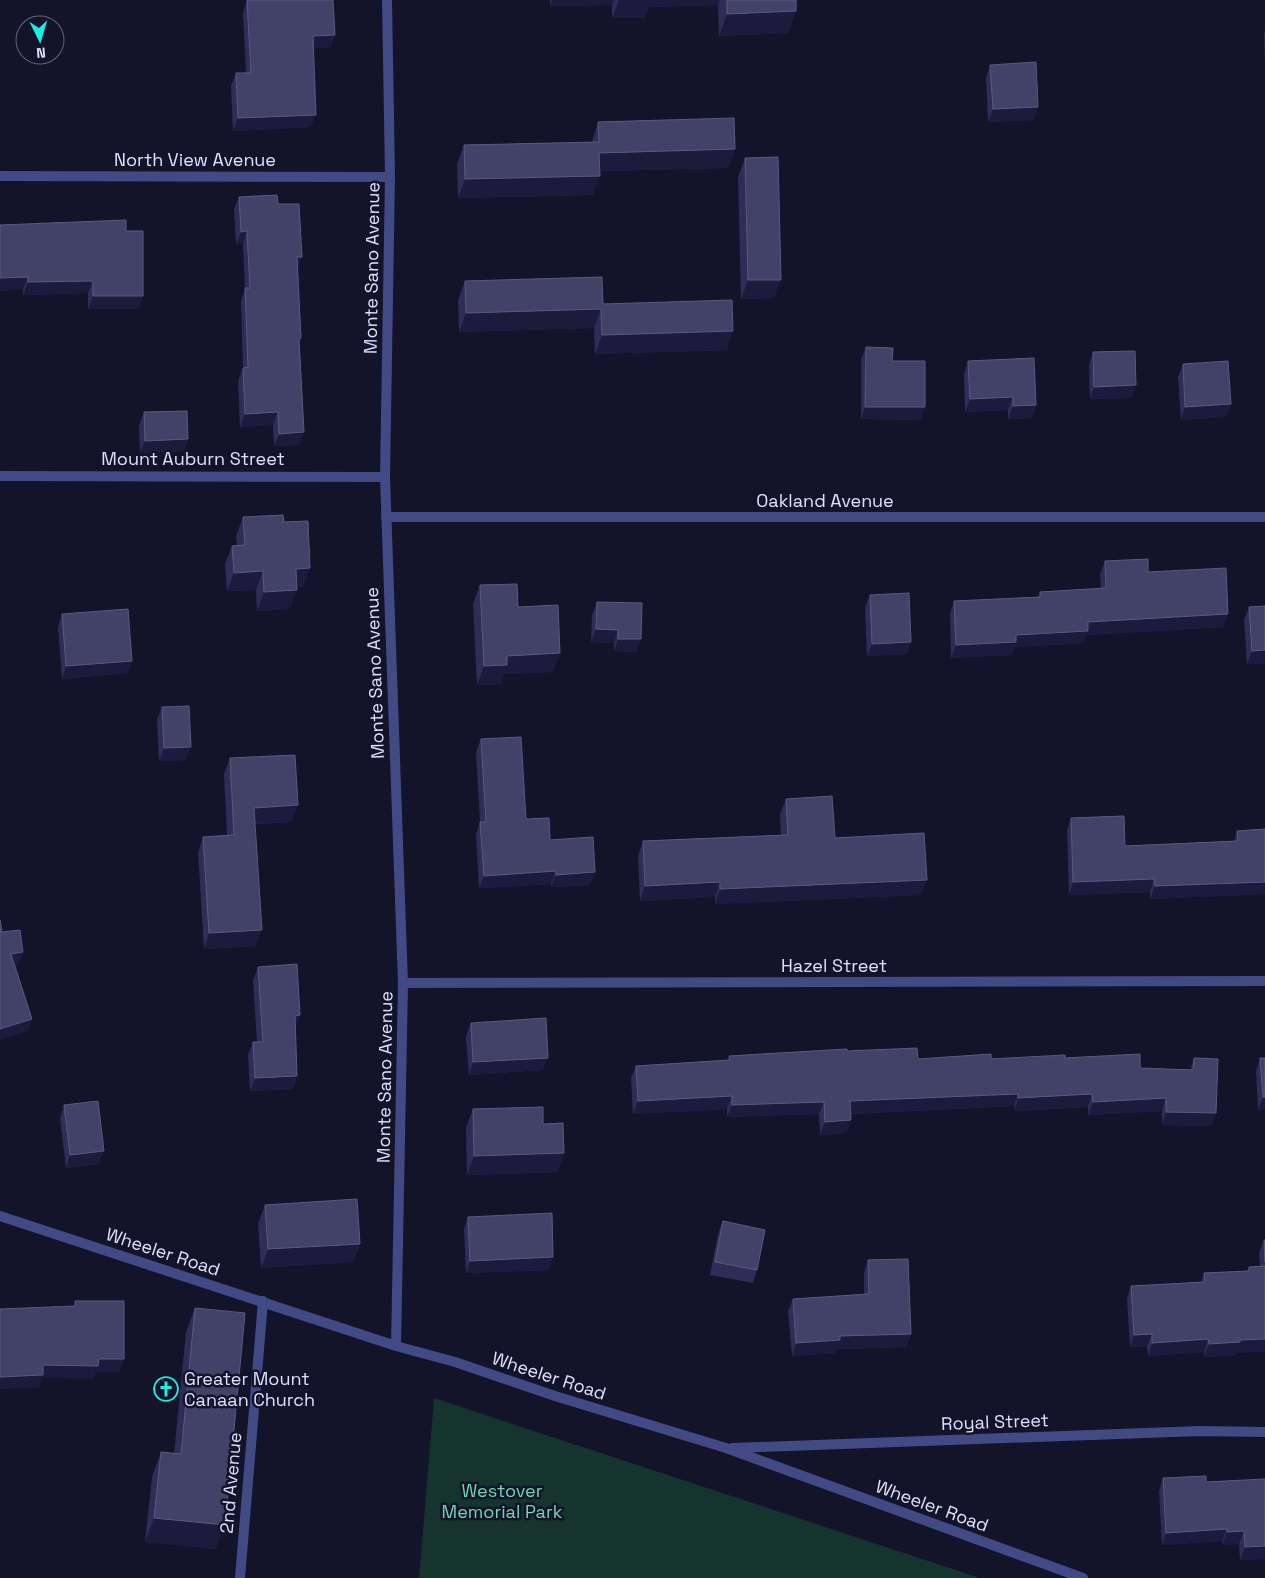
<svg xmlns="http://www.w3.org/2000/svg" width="1265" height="1578" font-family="'Space Grotesk',sans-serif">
	<rect width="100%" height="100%" fill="#13132a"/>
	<path fill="#16342e" d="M434 1398 980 1578H419Z"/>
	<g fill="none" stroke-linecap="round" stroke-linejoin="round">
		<path stroke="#424a85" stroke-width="10" d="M387 0 390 177 385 477 403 983 396 1346
			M0 176 390 177
			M0 476 385 477
			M386 517H1265
			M403 983 1265 981
			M0 1216 396 1346 455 1362 555 1396 726 1448 1083 1578
			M732 1448 1200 1431 1265 1432
			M240 1578 263 1301"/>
	</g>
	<path fill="#2f2d57" d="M247 0 335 35 330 48H314L311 127 233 131 231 86 236 73H246L243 13Z
		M550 0H796V11L788 33 719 36 718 5 649 7 645 18H612V5L550 6Z
		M1265 30V67L1264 34Z
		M990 65 1034 120 988 122 986 78Z
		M598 122 735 149 728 168 600 171 593 195 458 198 457 164 464 145 592 142Z
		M745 158 774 298 741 299 738 177Z
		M239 197 278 204 298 267 299 343 304 432 299 445 274 446 273 425 240 427 238 381 243 368 241 301 245 290 243 244H236L234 209Z
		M0 225 126 231 139 309H88V293L23 295V289L0 291Z
		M465 281 603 304 727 350 595 354 594 328 459 332 458 300Z
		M866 347 892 361 925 407 920 420 861 419V360Z
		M1093 352 1132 398 1090 399 1089 365Z
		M968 361 1036 405 1032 418 1008 419V410L965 412 964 374Z
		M1183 364 1231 404 1226 417 1181 420 1178 377Z
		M144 412 188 439 184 451 140 453 139 425Z
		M243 517 284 522 303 587H297L290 609 257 611 256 590 227 591 225 564 232 546 237 545 236 536Z
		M1105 561 1148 572 1224 627 1086 635 1083 643 1014 647 1011 655 951 658 950 614 954 601 1038 598 1040 592 1101 589 1100 574Z
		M480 585 518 607 553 672 504 674 501 684 477 685 473 604Z
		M870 595 911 642 907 654 867 656 865 607Z
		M597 602 637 652 614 651V643L591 642 592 615Z
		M1249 607 1265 663 1247 664 1244 620Z
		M62 614 128 673 62 679 58 627Z
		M162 707 186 760 159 761 157 720Z
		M481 739 526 819 550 840 590 885 551 887V884L479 888 476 835 480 822 476 752Z
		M230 758 292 822 255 824 256 946 204 949 198 853 203 837 227 835 224 774Z
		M786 799 835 838 921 895 715 904V897L640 901 638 856 643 841 781 835 780 814Z
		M1071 818 1125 846 1234 841 1237 831 1265 829V894L1150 899V892L1069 895 1067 830Z
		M258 967 295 1028 297 1076 293 1089 250 1091 248 1055 253 1042H257L253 980Z
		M471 1023 543 1070 469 1075 466 1036Z
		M847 1051 918 1059 1065 1058 1140 1068 1190 1070 1194 1058 1212 1126 1162 1125V1111L1088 1115V1107L1014 1111V1106L851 1114V1120L846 1133 820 1135 819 1114 727 1117V1109L633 1114 631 1078 636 1066 728 1060 729 1056Z
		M1260 1058H1265V1109L1258 1110 1256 1071Z
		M64 1105 99 1164 66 1168 60 1118Z
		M473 1109 543 1124 564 1153 557 1172 467 1175 466 1128Z
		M265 1205 360 1244 353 1262 261 1268 258 1224Z
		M468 1217 549 1270 466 1273 464 1229Z
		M723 1221 757 1270 753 1283 710 1275 718 1234Z
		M1264 1240H1265V1351L1236 1353V1355L1204 1357V1352L1148 1356 1147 1346 1130 1347 1127 1299 1131 1286 1201 1282 1204 1273 1247 1271 1249 1267 1260 1266 1259 1253Z
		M868 1260 911 1334 906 1347 837 1349 835 1353 792 1356 788 1311 793 1299 864 1294V1273Z
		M195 1308 216 1549 145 1542 152 1477 161 1452 174 1454 186 1332Z
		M1163 1478 1206 1482 1265 1479V1559L1240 1560 1239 1544 1222 1545V1541L1162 1545 1159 1491Z"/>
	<path fill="#1c1b3d" d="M552 0H614L612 5 550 6Z
		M619 0H720L718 5 649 7 645 18H612Z
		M796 11 788 33 719 36 727 14Z
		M335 35 330 48 309 49 313 36Z
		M1038 107 1034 120 988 122 993 109Z
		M316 115 311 127 233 131 238 118Z
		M735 149 728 168 593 171 599 153Z
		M600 176 593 195 458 198 465 179Z
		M247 231 243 244H236L241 232Z
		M297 257H302L297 270Z
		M28 277 23 289 0 291V278Z
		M748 280H781L774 298 741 299Z
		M93 281 88 293 23 295 28 282Z
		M93 296H143L139 309H88Z
		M601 309 594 328 459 332 466 313Z
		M733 331 727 350 595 354 602 335Z
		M1136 385 1132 398 1090 399 1094 387Z
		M1013 397 1008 410 965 412 970 399Z
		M1231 404 1226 417 1181 420 1185 407Z
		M1036 405 1032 418 1008 419 1013 406Z
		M865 407H925L920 420 861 419Z
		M278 412 273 425 240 427 245 414Z
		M304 432 299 445 274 446 279 434Z
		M188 439 184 451 140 453 145 441Z
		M310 568 303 587 289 588 296 569Z
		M263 571 256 590 227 591 234 573Z
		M297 590 290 609 257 611 264 592Z
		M1228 614 1224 627 1086 635 1083 643 1014 647 1011 655 951 658 956 645 1088 622Z
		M596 629 618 630 614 643 591 642Z
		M618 639H641L637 652 614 651Z
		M911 642 907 654 867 656 872 644Z
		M1265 650V663L1247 664 1252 651Z
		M560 653 553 672 504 674 501 684 477 685 484 666 507 656Z
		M132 661 128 673 62 679 66 666Z
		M191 747 186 760 159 761 164 748Z
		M298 805 292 822 248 824 254 808Z
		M556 871 551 884 479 888 484 876Z
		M595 872 590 885 551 887 556 875Z
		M1154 879 1150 892 1069 895 1073 882Z
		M927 880 921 895 715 904 720 889Z
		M720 882 715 897 640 901 645 886Z
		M1265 882V894L1150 899 1155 886Z
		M262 930 256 946 204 949 209 933Z
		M23 952 18 965 7 966 11 954Z
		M300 1015 295 1028V1016Z
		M32 1019 28 1031 0 1040V1029Z
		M548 1058 543 1070 469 1075 473 1062Z
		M297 1076 293 1089 250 1091 255 1078Z
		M1018 1094 1014 1106 845 1114 850 1101Z
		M1092 1094 1088 1107 1014 1111 1018 1098Z
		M732 1096 727 1109 633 1114 638 1101Z
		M1263 1097H1265V1109L1258 1110Z
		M1166 1098 1162 1111 1088 1115 1093 1102Z
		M824 1102 819 1114 727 1117 732 1105Z
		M1166 1112 1216 1113 1212 1126 1162 1125Z
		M851 1120 846 1133 820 1135 825 1122Z
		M104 1151 99 1164 66 1168 70 1155Z
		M564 1153 557 1172 467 1175 474 1156Z
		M360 1244 353 1262 261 1268 268 1249Z
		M553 1257 549 1270 466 1273 470 1261Z
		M911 1334 906 1347 837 1349 835 1353 792 1356 796 1343 840 1336Z
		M1152 1334 1147 1346 1130 1347 1134 1335Z
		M1208 1339 1204 1352 1148 1356 1152 1343Z
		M1265 1339V1351L1236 1353V1355L1204 1357 1209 1344 1240 1340Z
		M99 1359H124L120 1372H96L94 1379 42 1378 39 1388 0 1389V1377L43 1365Z
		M154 1518 225 1525 216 1549 145 1542Z
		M1227 1529 1222 1541 1162 1545 1166 1533Z
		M1244 1531 1239 1544 1222 1545 1227 1532Z
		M1265 1546V1559L1240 1560 1245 1547Z"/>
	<path fill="#424168" stroke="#5a5a80" d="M247 0H333L335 35 313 36 316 115 238 118 236 73H251Z
		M727 0H796V11L727 14Z
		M1036 62 1038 107 993 109 990 65Z
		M734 118 735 149 599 153 600 176 465 179 464 145 599 142 598 122Z
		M778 157 781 280H748L745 158Z
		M277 195 278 204H299L302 257H297L301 338 299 339 304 432 279 434 278 412 245 414 243 368 248 367 245 288H250L247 231 241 232 239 197Z
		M126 220V231H143V296H93V281L28 282V277L0 278V225Z
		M602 277 603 304 732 300 733 331 602 335 601 309 466 313 465 281Z
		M866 347 893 348 892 361H925V407H865Z
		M1135 351 1136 385 1094 387 1093 352Z
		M1034 358 1036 405 1013 406V397L970 399 968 361Z
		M1228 361 1231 404 1185 407 1183 364Z
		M187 411 188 439 145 441 144 412Z
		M283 515 284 522 308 521 310 568 296 569 297 590 264 592 263 571 234 573 232 546 245 545 243 517Z
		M1148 559V572L1226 568 1228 614 1088 622V631L1016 635V642L956 645 954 601 1040 597V592L1106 588 1105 561Z
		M517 584 518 607 558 605 560 653 507 656V665L484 666 480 585Z
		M909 593 911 642 872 644 870 595Z
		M597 602 642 603 641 639H618V630L596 629Z
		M1265 606V650L1252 651 1249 607Z
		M128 609 132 661 66 666 62 614Z
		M189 706 191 747 164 748 162 707Z
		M521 737 526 819 549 818 550 840 593 837 595 872 556 875V871L484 876 480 822H486L481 739Z
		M295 755 298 805 254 808 262 930 209 933 203 837 234 835 230 758Z
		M832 796 835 838 924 833 927 880 720 889V882L645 886 643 841 788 835 786 799Z
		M1124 816 1125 846 1238 841 1237 831 1265 829V882L1155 886 1154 879 1073 882 1071 818Z
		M0 920 2 932 20 930 23 952 11 954 32 1019 0 1029Z
		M297 964 300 1015 295 1016 297 1076 255 1078 253 1042H263L258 967Z
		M546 1018 548 1058 473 1062 471 1023Z
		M917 1048 918 1059 991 1054V1059L1065 1055V1058L1140 1054V1068L1193 1070 1194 1058 1218 1059 1216 1113 1166 1112V1098L1093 1102 1092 1094 1018 1098V1094L850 1101 851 1120 825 1122 824 1102 732 1105V1096L638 1101 636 1066 730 1060 729 1056 847 1049V1051Z
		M1260 1058H1265V1097H1263Z
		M98 1101 104 1151 70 1155 64 1105Z
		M543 1107V1124L563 1123 564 1153 474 1156 473 1109Z
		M357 1199 360 1244 268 1249 265 1205Z
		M552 1213 553 1257 470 1261 468 1217Z
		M723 1221 765 1230 757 1270 715 1262Z
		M1264 1240H1265V1262Z
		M908 1259 911 1334 840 1336V1340L796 1343 793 1299 869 1294 868 1260Z
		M1265 1266V1339L1240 1340V1342L1209 1344 1208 1339 1152 1343V1334L1134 1335 1131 1286 1205 1282 1204 1273 1249 1271V1267Z
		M75 1301H124V1359H99L98 1366 43 1365V1375L0 1377V1309L75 1306Z
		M195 1308 245 1313 225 1525 154 1518 161 1452 181 1454Z
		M1206 1476V1482L1265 1479V1546L1245 1547 1244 1531 1227 1532V1529L1166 1533 1163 1478Z"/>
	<defs>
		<g id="church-ring" transform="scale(1.25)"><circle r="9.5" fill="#13132a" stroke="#19eee1" stroke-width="1.5"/><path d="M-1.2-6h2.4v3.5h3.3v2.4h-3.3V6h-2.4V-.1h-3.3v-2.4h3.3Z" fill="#19eee1"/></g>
	</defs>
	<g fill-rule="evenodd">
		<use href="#church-ring" x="166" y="1389"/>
	</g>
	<g text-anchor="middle" stroke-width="5" stroke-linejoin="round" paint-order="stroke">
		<g font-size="18" fill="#dee0fd" stroke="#13132a">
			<text x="195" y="166">North View Avenue</text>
			<text transform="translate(372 268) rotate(-89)" y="6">Monte Sano Avenue</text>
			<text x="193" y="465">Mount Auburn Street</text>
			<text x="825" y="507">Oakland Avenue</text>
			<text transform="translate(375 673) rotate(-92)" y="6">Monte Sano Avenue</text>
			<text x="834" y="972">Hazel Street</text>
			<text transform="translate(385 1077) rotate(-89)" y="6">Monte Sano Avenue</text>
			<text transform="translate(163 1252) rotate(18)" y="6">Wheeler Road</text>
			<text transform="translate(549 1376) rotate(18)" y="6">Wheeler Road</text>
			<text transform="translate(995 1422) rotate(-2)" y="6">Royal Street</text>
			<text transform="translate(231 1483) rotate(-85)" y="6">2nd Avenue</text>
			<text transform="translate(932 1506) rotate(20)" y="6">Wheeler Road</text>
		</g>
		<g font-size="18" fill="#dee0fd" stroke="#13132a" text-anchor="start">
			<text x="184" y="1385">Greater Mount<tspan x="184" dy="21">Canaan Church</tspan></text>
		</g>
		<g font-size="18" fill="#6ed9ad" stroke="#13132a">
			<text x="502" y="1497">Westover<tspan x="502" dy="21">Memorial Park</tspan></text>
		</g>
	</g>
	<g transform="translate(40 40) rotate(175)"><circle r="24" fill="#13132a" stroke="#64657e"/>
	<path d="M0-4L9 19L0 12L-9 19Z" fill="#19eee1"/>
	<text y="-8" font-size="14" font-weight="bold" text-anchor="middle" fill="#dee0fd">N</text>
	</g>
</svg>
